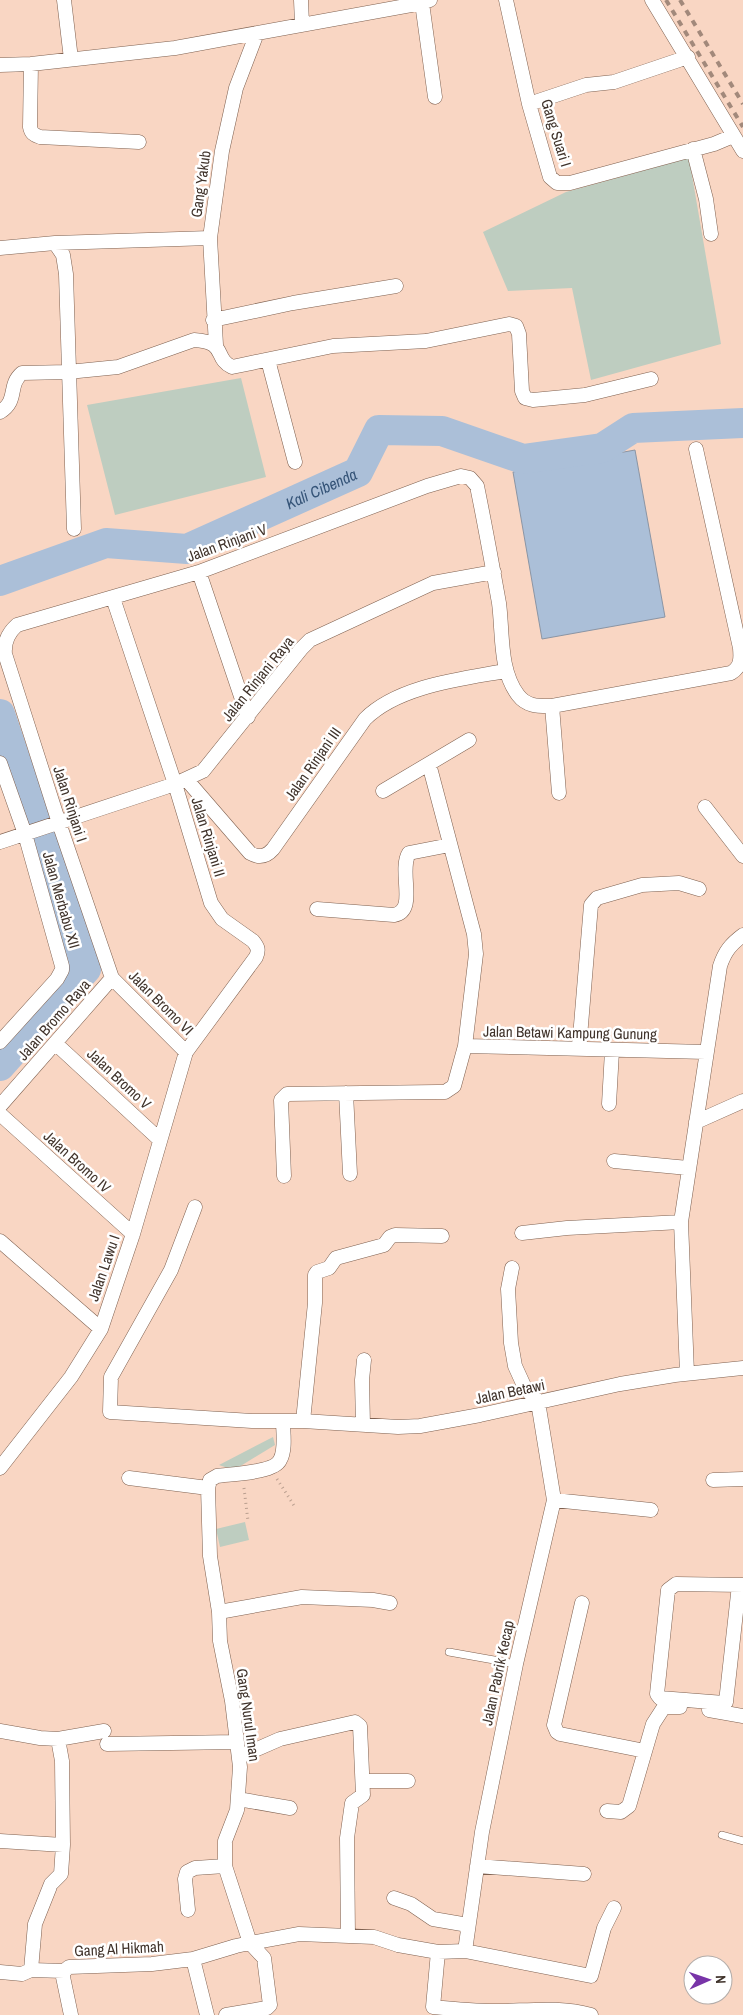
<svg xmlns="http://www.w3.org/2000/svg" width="743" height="2015" font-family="'Archivo Narrow',sans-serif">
	<rect width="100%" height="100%" fill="#f9d6c3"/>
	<path fill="#becdc0" d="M689 158 721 344 591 380 572 288 508 291 483 232 566 192Z
		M241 378 266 477 115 515 87 405Z
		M273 1437 275 1445 234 1470 219 1465Z
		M245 1522 249 1540 220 1547 216 1529Z"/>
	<path fill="#abbfd8" stroke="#8b95a4" d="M635 450 665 617 542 639 513 472Z"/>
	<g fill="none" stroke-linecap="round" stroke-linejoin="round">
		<g stroke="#abbfd8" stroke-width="30">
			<path id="s1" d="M0 581 106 543 187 549 358 472 379 430 442 431 523 459 602 448 633 428 743 423"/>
			<path d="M0 714 86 969 0 1066"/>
		</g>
		<g stroke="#7f6150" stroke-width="8">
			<path id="lane" d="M449 1652 516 1664
				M722 1835 743 1841"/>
		</g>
		<g stroke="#7f6150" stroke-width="15">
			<path id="street" d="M64 0 71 59
				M301 0 302 24
				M506 0 529 104 550 177 557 183H570L714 144 733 136
				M652 0 743 151
				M422 3 435 97
				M31 64 30 127C31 133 34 135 40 137L139 142
				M0 65 31 64 175 48 422 3 430 0
				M529 104 586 85 614 82 688 57
				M693 149 706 199 711 234
				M55 243 210 238
				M0 248 55 243 63 255 66 274 74 529
				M213 320 293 303 396 286
				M216 345 210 238 222 151 236 88 257 33
				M268 360 295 462
				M0 412C19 400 7 386 22 373L68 372 118 367 194 340C228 342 213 358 232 367L333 346 426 341 509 324 516 326 519 334 522 391 525 398 533 400 585 395 651 379
				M199 572 248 717
				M552 706 559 793
				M0 763 25 834 62 966V970L57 979 0 1042
				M186 779 250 853C259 858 266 857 273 849L365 719C398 686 461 679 505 671
				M383 791 469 740
				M705 807 743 856
				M0 842 175 784 203 771 301 649 310 640 433 583 494 572
				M317 909 394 915C418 911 398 871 409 853L450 845
				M55 1043 160 1140
				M465 1046 706 1052
				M579 1049 591 905 597 898 642 885 679 883 699 889
				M186 1052 112 978 59 823 5 654C4 643 8 633 17 625L199 572 427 486 461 476 470 478 477 486C485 525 492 564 499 603 503 633 499 670 518 695 527 707 539 706 552 706L731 673C741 667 741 659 740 648L696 449
				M346 1093 350 1174
				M609 1104 612 1051
				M0 1106 112 978
				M0 1114 133 1234
				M696 1122 743 1101
				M614 1161 688 1168
				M284 1176 281 1100 287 1094 437 1092H445L454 1086 465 1046 476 954 474 934 429 764
				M195 1207 171 1270 111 1377 110 1412 252 1421H303L398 1427 420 1426 480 1415 620 1384 675 1375 743 1368
				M522 1233 567 1228 681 1222
				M0 1241 101 1329
				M687 1373 681 1222 720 966C725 951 731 944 743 935
				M303 1421 315 1303V1275L317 1272 329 1268 336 1258 384 1245 390 1237 395 1235 442 1236
				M363 1425 362 1380 364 1360
				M0 1468 71 1377 101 1329 133 1234 186 1052 256 957C259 950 258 947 253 941L222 919 211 903 175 784 113 598
				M129 1478 208 1488
				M713 1480 743 1479
				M554 1500 651 1510
				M739 1585 726 1702 724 1703 660 1698 657 1694 668 1590 676 1584 743 1585
				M582 1603 554 1725 557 1732 560 1734 645 1751
				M219 1612 302 1597 373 1600 390 1603
				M709 1710 743 1716
				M0 1731 40 1738 58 1739 104 1731
				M58 1739 62 1761 63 1845 61 1874 51 1884 35 1924 31 1970 64 1971
				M107 1744 237 1742
				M239 1757 280 1739 355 1722 360 1726 363 1795 352 1803 347 1838 348 1936
				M363 1781H408
				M238 1799 290 1808
				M607 1811 621 1812 629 1806 653 1724 664 1707H680
				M0 1841 63 1845
				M477 1866 584 1874
				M394 1898 411 1904 433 1919 468 1925
				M188 1910 185 1879 187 1872 195 1868 225 1866
				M250 1943 299 1934 374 1937 398 1945 438 1952 465 1951 591 1976 604 1928 614 1908
				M465 1951 482 1832 516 1664 554 1500 538 1402 525 1388 515 1366 511 1343 508 1289 512 1268
				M438 1952 433 2007C453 2009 474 2011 495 2011 526 2011 560 2006 591 2015
				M0 1972 22 1974 31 1970
				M71 2015 63 1977V1972L69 1967 152 1964 193 1959
				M207 2015 193 1959 236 1946 250 1943 225 1866V1841L237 1810 240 1767 232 1701 220 1641 219 1612 210 1556 208 1488 210 1480 217 1476C230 1474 274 1473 280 1460 286 1450 283 1432 283 1421
				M226 2015 267 2008 270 2005 264 1958 250 1943"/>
		</g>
		<path stroke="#ba9f8f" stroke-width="3" stroke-dasharray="1 4" stroke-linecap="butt" d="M277 1479 295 1507
			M244 1488 248 1521"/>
		<use href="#lane" stroke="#fff" stroke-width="7"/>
		<use href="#street" stroke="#fff" stroke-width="14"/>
		<path stroke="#a2897b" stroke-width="4" stroke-dasharray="6 6" stroke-linecap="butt" d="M666 0 743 127
			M680 0 743 104"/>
	</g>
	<g text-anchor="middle" stroke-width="5" stroke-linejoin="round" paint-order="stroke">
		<g font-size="15" fill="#40332b" stroke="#fff">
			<text transform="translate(556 133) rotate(73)" y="5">Gang Suari I</text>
			<text transform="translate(201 184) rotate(-82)" y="5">Gang Yakub</text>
			<text transform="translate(227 543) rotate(-20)" y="5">Jalan Rinjani V</text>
			<text transform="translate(258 679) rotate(-51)" y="5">Jalan Rinjani Raya</text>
			<text transform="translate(313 764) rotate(-55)" y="5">Jalan Rinjani III</text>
			<text transform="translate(70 804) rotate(72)" y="5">Jalan Rinjani I</text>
			<text transform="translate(208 837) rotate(73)" y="5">Jalan Rinjani II</text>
			<text transform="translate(61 900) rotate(74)" y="5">Jalan Merbabu XII</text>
			<text transform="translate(161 1003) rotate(45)" y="5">Jalan Bromo VI</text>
			<text transform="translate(54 1020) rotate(-49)" y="5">Jalan Bromo Raya</text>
			<text transform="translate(570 1033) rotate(1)" y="5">Jalan Betawi Kampung Gunung</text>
			<text transform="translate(119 1079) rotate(43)" y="5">Jalan Bromo V</text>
			<text transform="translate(77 1162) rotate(42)" y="5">Jalan Bromo IV</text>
			<text transform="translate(104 1268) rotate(-71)" y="5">Jalan Lawu I</text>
			<text transform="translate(510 1392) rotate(-12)" y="5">Jalan Betawi</text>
			<text transform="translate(498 1673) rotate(-78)" y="5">Jalan Pabrik Kecap</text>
			<text transform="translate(248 1715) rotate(82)" y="5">Gang Nurul Iman</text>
			<text transform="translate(119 1949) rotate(-3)" y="5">Gang Al Hikmah</text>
		</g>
		<g font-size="16" font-style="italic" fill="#355478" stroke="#fff">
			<text dy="6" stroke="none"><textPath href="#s1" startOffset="341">Kali Cibenda</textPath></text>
		</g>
	</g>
	<g transform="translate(708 1980) rotate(88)"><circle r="24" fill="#ffffff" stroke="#b3adaa"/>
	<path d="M0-4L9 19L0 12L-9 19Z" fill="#7834a8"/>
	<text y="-8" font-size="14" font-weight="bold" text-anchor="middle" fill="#40332b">N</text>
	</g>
</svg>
